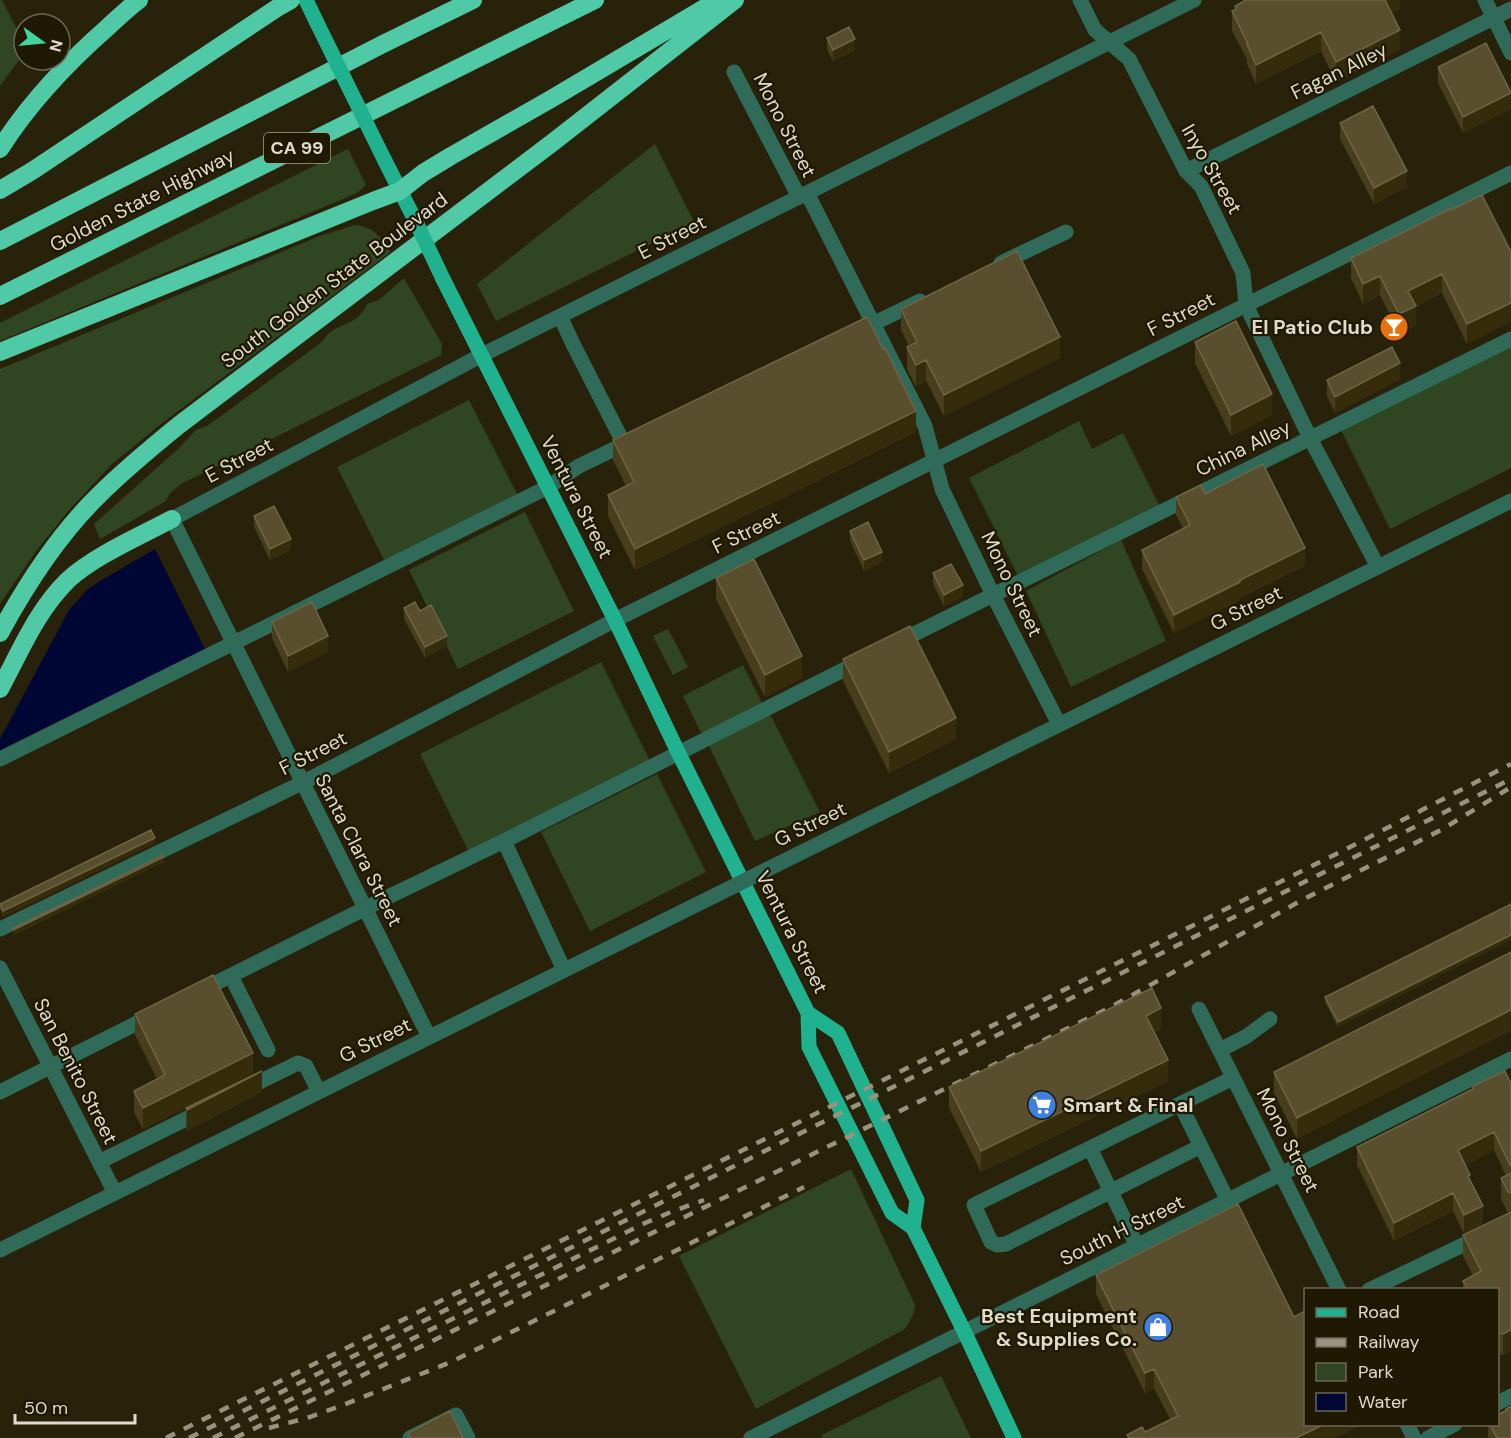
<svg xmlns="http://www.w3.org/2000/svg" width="1511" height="1438" font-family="'DM Sans',sans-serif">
	<rect width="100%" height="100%" fill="#28220a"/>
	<path fill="#304622" d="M0 0H2L24 43V53L0 86Z
		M655 144 694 222 496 321 477 284Z
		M348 149 366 185 357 193 336 202 0 341V323Z
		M355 225C376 228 379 236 391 252L162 423 111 465 69 510 36 551 0 604V369L320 236Z
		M404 278 442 344 441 355 181 484 170 493 166 501 100 539 94 524 178 449 196 430 207 426 322 342C325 338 328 333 332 331 348 321 357 324 367 304L379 300Z
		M1511 342V468L1390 529 1341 430Z
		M469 400 519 498 387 566 337 467Z
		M1079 421 1092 449 1123 433 1159 505 1018 576 969 478Z
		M525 512 574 611 458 669 409 570Z
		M1121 540 1166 641 1071 687 1026 591Z
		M668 629 688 667 673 675 653 636Z
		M601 662 650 761 469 852 420 754Z
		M743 665 763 705 702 735 683 696Z
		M770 714 820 812 755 841 709 746Z
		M657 774 706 872 590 931 541 832Z
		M851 1169 915 1305 913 1315 905 1329 756 1409 679 1256Z
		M941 1376 971 1438H823L822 1435Z"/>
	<path fill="#010735" d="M155 549 205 649 0 750V739L69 610 87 590 100 581Z"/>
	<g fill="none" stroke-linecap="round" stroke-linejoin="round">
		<path stroke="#306a58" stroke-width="15" d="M1080 0 1095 30 1129 59 1186 171 1201 186 1243 273 1246 305 1310 438 1378 567
			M1485 0 1511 53
			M734 72 799 197
			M1186 171 1511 9
			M807 193 925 426 942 489 993 595 1059 724
			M1001 263 1066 232
			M560 316 573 344 624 444
			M852 334 920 301
			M896 643 1511 339
			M0 759 548 487 579 466 631 441
			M504 841 564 970
			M776 865 1511 501
			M0 929 302 783 615 620 1511 173
			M0 968 115 1193
			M231 976 268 1050
			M198 992 390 896 504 841 861 661
			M1199 1009 1339 1290
			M429 1037 172 519 482 355 1194 0
			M1220 1050 1247 1036 1270 1019
			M245 1089 298 1063 306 1066 319 1092
			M0 1092 153 1015
			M1180 1104 1228 1201
			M1201 1146 1006 1244 997 1245 991 1242 974 1205 1233 1078
			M1090 1148 1137 1246
			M99 1162 202 1111
			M0 1250 716 895
			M1369 1290 1511 1222
			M1498 1403 1511 1396
			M1407 1424 1414 1438
			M410 1438 456 1415 468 1438
			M751 1438C1003 1311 1258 1186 1511 1059
			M1428 1438 1455 1424"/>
		<path stroke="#20b28e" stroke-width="15" d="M306 0 317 23
			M385 161 415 220
			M443 279 615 620 678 752 808 1013 809 1047 892 1213 913 1228 964 1331 1014 1438
			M808 1013 838 1033 917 1200 913 1228"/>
		<path stroke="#50c9a6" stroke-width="18" d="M0 149C29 103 67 63 108 27 118 18 128 8 139 0
			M0 190 32 171 277 8 291 0
			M0 241 383 44 473 0
			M0 296 595 0
			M0 352 373 201 400 191 423 173 451 156 551 99 718 0
			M0 633C27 583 58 535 99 495 124 470 152 447 179 425L552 143 735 0
			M0 689C20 652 37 610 68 580 94 556 140 536 172 519"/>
		<path stroke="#989381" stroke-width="4.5" stroke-dasharray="10 10" stroke-linecap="butt" d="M269 1428 310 1417 343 1405 451 1362 804 1187
			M166 1438 1356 844 1511 764
			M189 1438 1511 779
			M213 1438 645 1223 671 1212 704 1200
			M235 1438 762 1179 1111 1007 1302 900 1441 830 1508 789"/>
		<path stroke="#306a58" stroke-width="15" d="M716 895 776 865"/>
		<path stroke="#20b28e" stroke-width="15" d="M317 23 385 161
			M415 220 443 279"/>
	</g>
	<path fill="#483e1b" d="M1400 0V9L1392 13 1400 49 1336 82 1321 51 1256 84 1247 64V59L1232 31V11L1235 10V6Z
		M827 38 855 50 833 61 827 49Z
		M1438 67 1511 109 1463 133 1438 83Z
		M1340 123 1407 187 1374 204 1340 139Z
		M1482 195 1467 344 1442 293 1416 307V325L1399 334 1380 295 1363 304 1351 278V258Z
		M901 309 1060 358 944 416 926 381 916 387 907 369V347L909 346 901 330Z
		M1195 342 1272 415 1231 436 1195 363Z
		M1400 379 1335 413 1327 396V380Z
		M916 432 635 570 608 516V495L626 486 613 460V440Z
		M1205 494 1305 566 1240 598V600L1174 633 1142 569V550L1183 528 1176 515V497Z
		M254 516 291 550 270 560 254 527Z
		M850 531 882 562 864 571 850 541Z
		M933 573 963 596 944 606 933 584Z
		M716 578 802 678 765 697 716 599Z
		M404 608 447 646 425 658 404 619Z
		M272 622 328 652 288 672 272 638Z
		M843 659 956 739 889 773 843 681Z
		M155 843 3 917 0 909V904Z
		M1511 904 1338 1027 1325 1002V997Z
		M1511 952 1297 1139 1274 1093V1072Z
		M135 1014 253 1075 143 1129 134 1112V1091L157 1079 135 1035Z
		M1161 1030 1154 1033 1168 1081 981 1172 949 1108V1087Z
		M1511 1084V1351L1503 1355 1497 1353V1290H1463V1281L1473 1276 1463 1256V1235L1509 1213H1508L1501 1199V1178L1506 1176 1494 1150 1465 1165 1483 1224 1464 1234 1453 1211 1394 1241 1357 1165V1147Z
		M262 1092 187 1131 186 1129V1108Z
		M1096 1275 1305 1425H1361L1334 1438H1127V1435L1145 1432 1170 1419 1154 1388 1145 1393 1096 1294Z
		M1506 1409 1511 1438H1488V1425H1497L1506 1411Z"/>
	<path fill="#352c0c" d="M1384 0H1400V9L1384 17Z
		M1400 30V49L1336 82V62Z
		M1321 32V51L1256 84V65Z
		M855 39V50L833 61V50Z
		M1511 93V109L1463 133V117Z
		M1407 171V187L1374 204V188Z
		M1442 274V293L1416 307V325L1399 334V314L1408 291Z
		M1380 276V295L1363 304V284Z
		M1511 303V322L1467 344V324Z
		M1060 337V358L944 416V395Z
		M926 360V381L916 387V365Z
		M1400 363V379L1335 413V397Z
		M1272 394V415L1231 436V415Z
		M916 411V432L635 570V549Z
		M291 539V550L270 560V549Z
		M1305 548V566L1240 598V600L1174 633V615Z
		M882 552V562L864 571V560Z
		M963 585V596L944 606V595Z
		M328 636V652L288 672V656Z
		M447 636V646L425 658V647Z
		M802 656V678L765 697V675Z
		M956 718V739L889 773V752Z
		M155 838V843L3 917V911Z
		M164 857V862L13 936V930Z
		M1511 935V940L1338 1027V1022Z
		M1161 1008V1030L1146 1038V1016Z
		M1511 1010V1031L1297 1139V1118Z
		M253 1053V1075L143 1129V1108Z
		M1168 1060V1081L981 1172V1151Z
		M262 1071V1092L187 1131V1110Z
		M1494 1132V1150L1458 1169V1150Z
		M1453 1193V1211L1394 1241V1223Z
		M1483 1206V1224L1464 1234V1215Z
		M1511 1330V1351L1503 1355V1334Z
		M1154 1369V1388L1145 1393V1373Z
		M1323 1425H1361L1334 1438H1296Z"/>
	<path fill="#594f2e" stroke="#6e6547" stroke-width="1.5" d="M1246 0H1385L1400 30 1336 62 1321 32 1256 65 1247 44H1248L1232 11 1236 9 1235 6Z
		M849 27 855 39 833 50 827 38Z
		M1486 43 1511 93 1463 117 1438 67Z
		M1373 106 1407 171 1374 188 1340 123Z
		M1482 195 1511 252V303L1467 324 1442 274 1408 291 1416 306 1399 314 1380 276 1363 284 1351 258 1450 209 1451 210Z
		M1017 251 1060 337 944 395 926 360 916 365 907 347 917 342 901 309Z
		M867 317 883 349 885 348 916 411 635 549 608 495 634 482 613 440Z
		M1236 321 1272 394 1231 415 1195 342Z
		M1392 347 1400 363 1335 397 1327 380Z
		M1263 464 1305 548 1240 580V582L1174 615 1142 550 1190 525 1176 497 1201 485 1205 494Z
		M274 506 291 539 270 549 254 516Z
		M868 522 882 552 864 560 850 531Z
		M754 559 802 656 765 675 716 578Z
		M951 564 963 585 944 595 933 573Z
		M312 602 328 636 288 656 272 622Z
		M415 602 420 611 431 605 447 636 425 647 404 608Z
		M910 626 956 718 889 752 843 659Z
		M151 830 155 838 3 911 0 904Z
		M163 855 164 857 13 930 12 929Z
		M1511 904V935L1338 1022 1325 997Z
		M1511 952V1010L1297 1118 1274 1072Z
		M213 975 253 1053 143 1108 134 1091 165 1075 135 1014Z
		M1152 988 1161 1008 1146 1016 1168 1060 981 1151 949 1087Z
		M262 1071 187 1110 186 1108Z
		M1505 1071 1511 1084V1167L1494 1132 1458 1150 1470 1175 1468 1176 1483 1206 1464 1215 1453 1193 1394 1223 1357 1147 1473 1089V1086Z
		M1511 1173V1193L1508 1192 1501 1178Z
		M1238 1204 1294 1317 1305 1311V1425H1323L1296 1438H1129L1127 1435 1142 1427 1145 1432 1178 1416 1154 1369 1145 1373 1096 1275Z
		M1511 1212V1330L1503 1334 1497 1333V1290H1468L1463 1281 1481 1271 1463 1235Z
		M1511 1406V1438H1497L1490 1425H1497V1415L1507 1410 1506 1409Z
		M450 1411 463 1438H410L408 1433Z"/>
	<defs>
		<g id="bar-disc" transform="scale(1.5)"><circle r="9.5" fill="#e8710a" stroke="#1f1803"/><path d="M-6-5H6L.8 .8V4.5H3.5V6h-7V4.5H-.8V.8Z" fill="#fff"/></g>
		<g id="supermarket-disc" transform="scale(1.5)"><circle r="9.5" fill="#3f7fe0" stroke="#1f1803"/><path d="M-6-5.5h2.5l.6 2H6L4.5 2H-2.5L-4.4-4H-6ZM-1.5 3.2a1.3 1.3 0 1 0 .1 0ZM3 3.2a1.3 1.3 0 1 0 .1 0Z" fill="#fff"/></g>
		<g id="shop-disc" transform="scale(1.5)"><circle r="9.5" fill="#3f7fe0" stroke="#1f1803"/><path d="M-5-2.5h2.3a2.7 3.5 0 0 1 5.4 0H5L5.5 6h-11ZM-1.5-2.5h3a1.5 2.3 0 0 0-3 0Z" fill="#fff"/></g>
	</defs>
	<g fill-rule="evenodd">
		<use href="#bar-disc" x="1394" y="327"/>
		<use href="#supermarket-disc" x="1042" y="1105"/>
		<use href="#shop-disc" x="1158" y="1327"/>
	</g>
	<g text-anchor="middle" stroke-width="4.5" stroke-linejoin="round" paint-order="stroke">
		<rect fill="#1f1803" stroke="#a5a090" stroke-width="1.5" x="264" y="133" width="66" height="30" rx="4.5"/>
		<g font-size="18" font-weight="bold" fill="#dfdbcd">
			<text x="297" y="154">CA 99</text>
		</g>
		<g font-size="20" fill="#dfdbcd" stroke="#1f1803">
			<text transform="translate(1339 71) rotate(-26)" y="7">Fagan Alley</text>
			<text transform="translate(785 125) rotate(63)" y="7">Mono Street</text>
			<text transform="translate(1212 169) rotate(60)" y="7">Inyo Street</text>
			<text transform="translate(142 200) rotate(-27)" y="7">Golden State Highway</text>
			<text transform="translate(672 237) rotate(-27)" y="7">E Street</text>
			<text transform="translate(334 280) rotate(-37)" y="7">South Golden State Boulevard</text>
			<text transform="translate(1181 314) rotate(-27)" y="7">F Street</text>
			<text transform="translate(1243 448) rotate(-26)" y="7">China Alley</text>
			<text transform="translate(239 460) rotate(-28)" y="7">E Street</text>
			<text transform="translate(577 497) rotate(63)" y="7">Ventura Street</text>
			<text transform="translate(746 532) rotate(-26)" y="7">F Street</text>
			<text transform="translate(1012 584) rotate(64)" y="7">Mono Street</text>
			<text transform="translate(1246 608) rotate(-26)" y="7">G Street</text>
			<text transform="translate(313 753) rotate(-27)" y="7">F Street</text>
			<text transform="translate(810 824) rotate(-26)" y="7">G Street</text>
			<text transform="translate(359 850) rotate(63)" y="7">Santa Clara Street</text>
			<text transform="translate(792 932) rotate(63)" y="7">Ventura Street</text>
			<text transform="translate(375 1040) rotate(-26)" y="7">G Street</text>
			<text transform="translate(76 1071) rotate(63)" y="7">San Benito Street</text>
			<text transform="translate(1288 1140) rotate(63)" y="7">Mono Street</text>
			<text transform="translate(1122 1230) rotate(-26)" y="7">South H Street</text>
		</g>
		<g font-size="20" font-weight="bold" fill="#dfdbcd" stroke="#1f1803" text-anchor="end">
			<text x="1373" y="334">El Patio Club</text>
			<text x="1063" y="1112" text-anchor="start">Smart &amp; Final</text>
			<text x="1137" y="1323">Best Equipment<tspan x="1137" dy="23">&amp; Supplies Co.</tspan></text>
		</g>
	</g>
	<rect x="1304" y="1288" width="195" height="138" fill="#1f1803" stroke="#6c6654" stroke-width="1.5"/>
	<rect x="1316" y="1308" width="30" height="9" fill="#20b28e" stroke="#6c6654" stroke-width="1.5"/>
	<text x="1358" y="1318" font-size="18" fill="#dfdbcd">Road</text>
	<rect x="1316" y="1338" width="30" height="9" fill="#989381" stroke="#6c6654" stroke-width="1.5"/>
	<text x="1358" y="1348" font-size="18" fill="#dfdbcd">Railway</text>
	<rect x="1316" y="1363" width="30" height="18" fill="#304622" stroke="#6c6654" stroke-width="1.5"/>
	<text x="1358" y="1378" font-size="18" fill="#dfdbcd">Park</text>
	<rect x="1316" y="1393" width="30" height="18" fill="#010735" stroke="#6c6654" stroke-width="1.5"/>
	<text x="1358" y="1408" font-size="18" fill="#dfdbcd">Water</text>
	<g transform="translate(42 42) rotate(105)"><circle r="28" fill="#1f1803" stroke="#6c6654" stroke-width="1.5"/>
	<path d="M0-4.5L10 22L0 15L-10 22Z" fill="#40d4a1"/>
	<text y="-9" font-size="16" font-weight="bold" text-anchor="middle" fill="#dfdbcd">N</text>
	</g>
	<path d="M15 1414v9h120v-9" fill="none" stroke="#dfdbcd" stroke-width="3"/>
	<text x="24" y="1414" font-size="18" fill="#dfdbcd" stroke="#1f1803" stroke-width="4.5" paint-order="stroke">50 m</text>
</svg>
